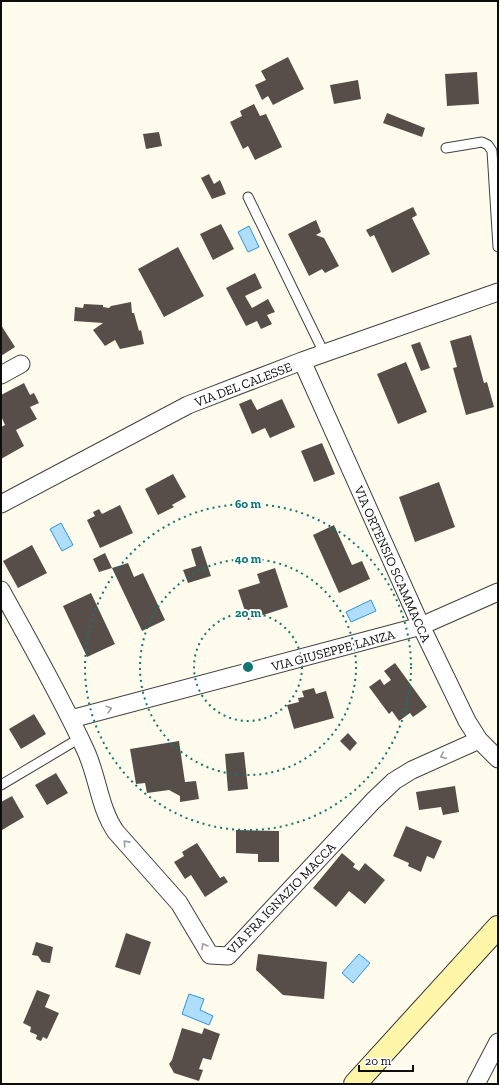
<svg xmlns="http://www.w3.org/2000/svg" width="499" height="1085" font-family="'Zilla Slab',serif">
	<rect width="100%" height="100%" fill="#fffcee"/>
	<path fill="#aedefb" stroke="#2f94d8" d="M249 226 259 247 248 252 238 232Z
		M61 523 73 545 62 551 50 529Z
		M371 600 376 611 351 622 346 612Z
		M359 954 370 963 353 983 342 973Z
		M189 994 204 999 200 1010 213 1016 209 1025 182 1014Z"/>
	<path fill="#574e49" d="M288 57 304 89 273 105 268 96 262 100 255 85 266 80 261 71Z
		M477 72 479 104 447 106 445 74Z
		M358 80 361 99 334 104 330 85Z
		M254 104 260 116 266 114 282 147 255 160 248 146 243 149 230 122 242 116 240 111Z
		M387 113 425 128 422 137 383 123Z
		M159 132 162 146 146 149 143 134Z
		M209 174 214 184 220 180 226 194 212 199 201 178Z
		M413 207 417 215 412 218 430 254 392 273 374 235 370 237 366 230Z
		M316 220 321 232 316 235 324 238 339 266 325 273 322 269 309 276 288 234Z
		M221 224 234 249 213 260 200 234Z
		M178 247 204 296 164 317 138 269Z
		M255 273 262 288 245 296 252 308 268 299 275 312 267 315 272 324 261 329 257 321 246 326 226 288Z
		M131 302 132 313H134L139 331 141 330 144 344 120 349 115 340 105 346 93 330 103 323 74 321 75 307 83 308 84 304 103 305V307L109 308 111 306Z
		M1 325 15 347 1 356Z
		M471 335 484 383 487 382 494 407 466 415 453 368 457 367 450 341Z
		M420 342 430 368 421 371 411 345Z
		M406 362 427 412 398 424 377 374Z
		M24 383 30 395 34 393 39 403 30 407 37 419 16 430 24 446 1 459V427L5 425 1 416V395Z
		M251 399 257 410 282 399 295 427 270 438 265 428 252 434 239 404Z
		M322 443 335 474 314 482 301 451Z
		M173 474 186 497 172 505 174 507 158 515 145 489Z
		M439 482 455 527 415 542 399 497Z
		M120 505 133 533 100 548 87 520 95 516 93 512 99 509 102 514Z
		M334 525 352 565 362 561 370 579 339 593 313 535Z
		M32 545 47 573 18 588 3 561Z
		M201 546 211 576 188 583 183 570 196 566 191 549Z
		M105 553 112 568 128 563 134 577 143 573 165 620 142 631 112 568 99 572 93 559Z
		M275 568 288 607 248 620 238 590 260 583 257 574Z
		M91 593 115 644 87 657 63 606Z
		M395 663 427 707 413 717 410 713 399 721 392 711 389 714 369 687 380 679 384 685 391 680 384 671Z
		M314 688 316 694 326 691 334 718 294 729 287 705 299 702 298 698 304 697 302 691Z
		M34 714 46 734 21 749 9 729Z
		M348 733 357 743 350 751 340 741Z
		M179 741 185 782 196 781 199 799 180 802V796L169 790 147 793 145 783 136 784 130 749Z
		M244 752 248 789 228 791 225 754Z
		M56 773 68 793 47 805 35 785Z
		M455 786 459 812 443 815 441 807 419 810 416 792Z
		M12 796 24 817 2 830 1 828V802Z
		M406 826 442 841 434 859 427 856 421 872 408 866 409 863 393 856Z
		M236 830 279 831V862H258V854L236 853Z
		M197 843 220 878 224 876 228 882 205 897 191 875 185 879 174 862 184 856 182 852Z
		M342 853 355 864 353 867 359 871 365 863 385 880 365 904 349 891 336 907 313 888Z
		M126 933 151 942 140 975 115 967Z
		M36 942 53 947 50 963 42 962 38 956 32 955Z
		M258 954 327 962 324 999 283 995 256 970Z
		M37 990 50 995 45 1007 59 1013 47 1039 43 1037 41 1041 36 1039 37 1035 30 1032 31 1027 23 1023Z
		M182 1028 202 1034 204 1028 220 1034 211 1060 203 1058 199 1069 203 1070 199 1081 174 1073 169 1064 172 1060Z"/>
	<g fill="none" stroke-linecap="round" stroke-linejoin="round">
		<g stroke="#404040" stroke-width="11">
			<path id="lane" d="M446 148 482 142 488 145 492 151 498 247
				M248 197 324 353
				M1 785 80 738"/>
		</g>
		<g stroke="#404040" stroke-width="19">
			<path id="street" d="M302 361 421 626 467 721 479 740 498 759
				M1 375 21 364
				M1 504 188 405 302 361 498 292
				M1 590C30 643 60 695 85 749 98 776 99 808 116 832L179 903 210 955 228 956 373 801 394 781 412 770 479 740
				M71 719 421 626 498 592
				M476 1084 498 1042"/>
		</g>
		<g stroke="#2f2f2f" stroke-width="24">
			<path id="secondary" d="M355 1084 498 927"/>
		</g>
		<use href="#lane" stroke="#fff" stroke-width="9"/>
		<use href="#street" stroke="#fff" stroke-width="17"/>
		<use href="#secondary" stroke="#fff6a9" stroke-width="22"/>
	</g>
	<defs><path id="oneway-chevron" d="M-2-3.5L2.5 0L-2 3.5" fill="none" stroke-width="1.6" stroke-linecap="round" stroke-linejoin="round"/></defs>
	<g stroke="#9e9e9e">
		<use href="#oneway-chevron" transform="translate(109 709) rotate(-15)"/>
		<use href="#oneway-chevron" transform="translate(443 756) rotate(156)"/>
		<use href="#oneway-chevron" transform="translate(126 843) rotate(-132)"/>
		<use href="#oneway-chevron" transform="translate(204 946) rotate(-121)"/>
	</g>
	<g fill="none" stroke="#0f766e" stroke-width="2" stroke-dasharray="2 4">
		<circle cx="248" cy="667" r="54"/>
		<circle cx="248" cy="667" r="108"/>
		<circle cx="248" cy="667" r="163"/>
	</g>
	<g text-anchor="middle" stroke-width="4" stroke-linejoin="round" paint-order="stroke">
		<g font-size="13" fill="#0d0d0d" stroke="#fff">
			<text transform="translate(243 384) rotate(-21)" y="5">VIA DEL CALESSE</text>
			<text transform="translate(393 564) rotate(66)" y="5">VIA ORTENSIO SCAMMACCA</text>
			<text transform="translate(333 650) rotate(-15)" y="5">VIA GIUSEPPE LANZA</text>
			<text transform="translate(281 898) rotate(-46)" y="5">VIA FRA IGNAZIO MACCA</text>
		</g>
	</g>
	<circle cx="248" cy="667" r="6" fill="#0f766e" stroke="#fff" stroke-width="2"/>
	<g font-size="12" text-anchor="middle" font-weight="bold" fill="#0f766e" stroke="#fff" stroke-width="4" stroke-linejoin="round" paint-order="stroke">
		<text x="248" y="508">60 m</text>
		<text x="248" y="563">40 m</text>
		<text x="248" y="617">20 m</text>
	</g>
	<rect width="499" height="1085" fill="none" stroke="#0d0d0d" stroke-width="4"/>
	<path d="M359 1065v6h54v-6" fill="none" stroke="#0d0d0d" stroke-width="2"/>
	<text x="365" y="1065" font-size="12" fill="#0d0d0d" stroke="#ffffff" stroke-width="3" paint-order="stroke">20 m</text>
</svg>
